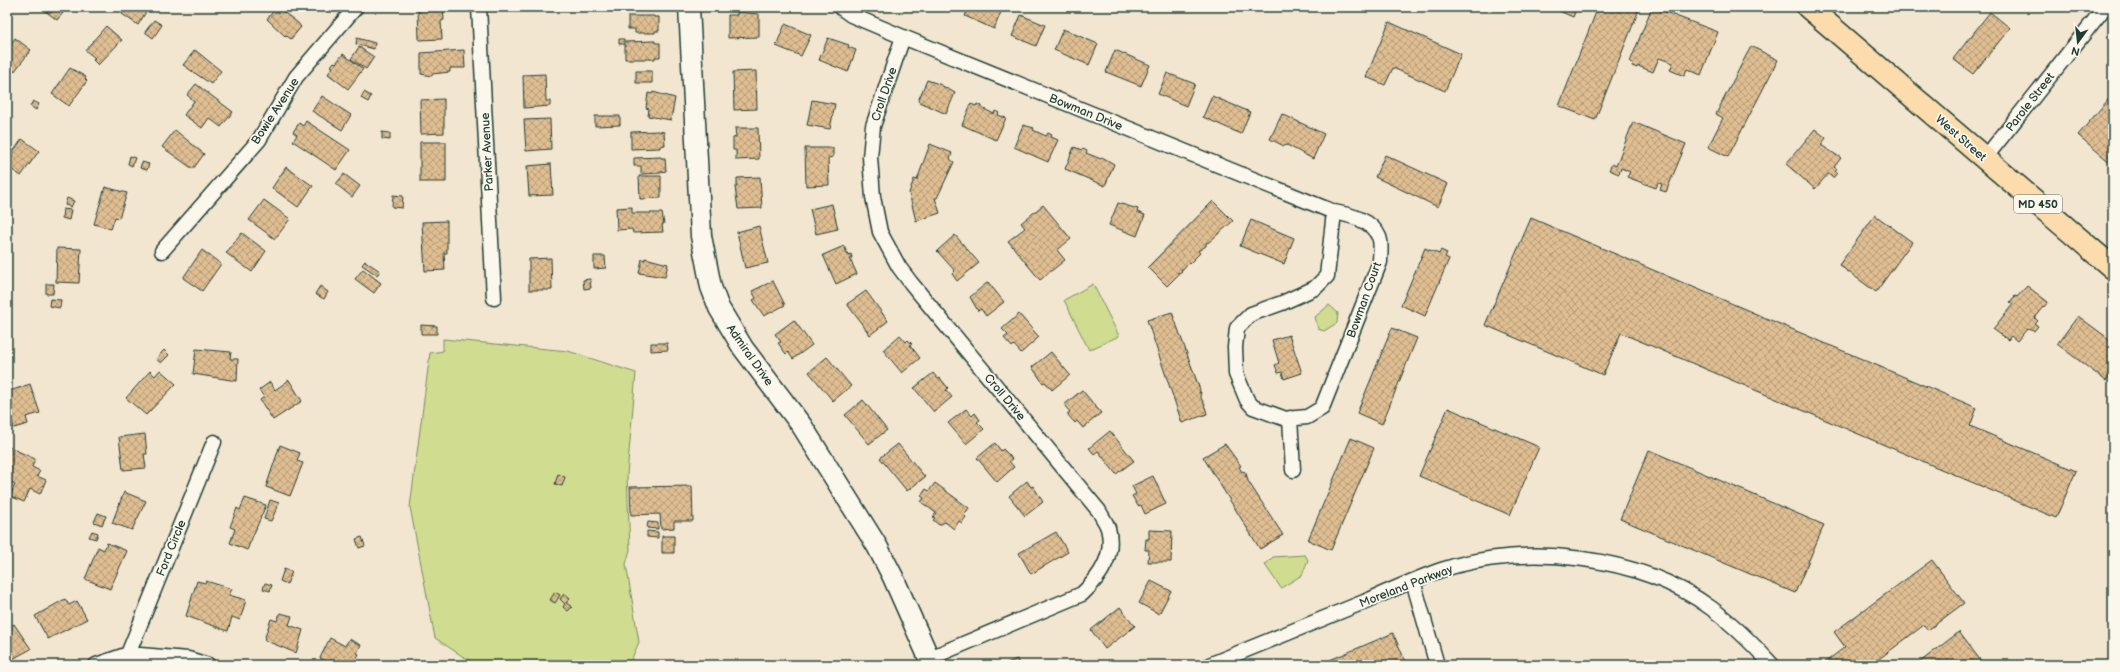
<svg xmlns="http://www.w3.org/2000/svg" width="2120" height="672" font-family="'Balsamiq Sans',sans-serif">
	<defs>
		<pattern id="building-cross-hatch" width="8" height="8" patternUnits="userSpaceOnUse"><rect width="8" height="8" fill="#e0be92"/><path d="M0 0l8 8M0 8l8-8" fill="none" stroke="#b59c78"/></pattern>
	</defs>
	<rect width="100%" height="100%" fill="#f3e6d1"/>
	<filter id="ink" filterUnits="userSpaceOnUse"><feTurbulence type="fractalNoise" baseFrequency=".025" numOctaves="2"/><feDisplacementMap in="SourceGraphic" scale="8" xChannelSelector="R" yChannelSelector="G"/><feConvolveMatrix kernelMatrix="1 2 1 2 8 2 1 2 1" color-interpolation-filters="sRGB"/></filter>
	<g filter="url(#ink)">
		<path fill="#d0dc8f" stroke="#788c62" d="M1093 284 1119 336 1089 350 1064 300Z
			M1329 305 1338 313 1337 323 1324 331 1318 329 1315 317Z
			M443 339 568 351 636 373 627 475 630 550 626 564 639 642 629 665H480L462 656 435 638 410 507 430 353 443 351Z
			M1305 555 1308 560 1302 575 1281 588 1265 565 1273 557Z"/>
		<path fill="url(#building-cross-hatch)" stroke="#1f3d34" d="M40 7H68L57 20Z
			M126 7H149L138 25 122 14Z
			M277 7 298 23 301 27 291 39 287 36 286 37 267 19Z
			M432 7H443L444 20 441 21 442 39 419 40 418 8Z
			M969 7H1003L994 29 965 16Z
			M1550 7H1577L1573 17Z
			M1598 7H1640L1595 120 1559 106Z
			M1652 7 1718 32 1701 75 1687 69 1684 76 1670 70 1673 63 1659 58 1653 72 1638 66 1637 68 1632 66 1633 63 1630 62Z
			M737 12 759 14V37L728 38V15H737Z
			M1990 12 2010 28 1973 74 1953 59Z
			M1021 15 1045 25 1036 46 1012 36Z
			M628 16H654V17H659V31H655V33H635V29H628Z
			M154 20 162 25 153 38 145 32Z
			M1389 22 1461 54 1445 91 1393 68 1385 85 1366 77Z
			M785 24 811 35 801 56 776 46Z
			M106 26 122 40 98 65 93 60 95 58 85 50Z
			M1063 29 1098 44 1089 65 1054 50Z
			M15 38 31 50 14 72 7 67V50Z
			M357 38 375 43 374 49 356 44Z
			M828 38 849 45 848 47 856 50 848 72 819 60Z
			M619 39H624V42L655 41V43H660V57H655V59H625V44H619Z
			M1751 46 1778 60 1728 157 1708 147 1723 118 1716 114Z
			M359 47 374 57 366 69 351 59Z
			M195 50 221 71 211 84 183 65Z
			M464 50 465 68H450V72L432 74V76L421 74V53Z
			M1115 50 1150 65 1141 86 1106 72Z
			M343 54 363 69 348 89 328 74 333 67 331 66 334 62 336 63Z
			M70 68 86 77 85 79 87 81 69 106 52 94Z
			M636 71H652V83H636Z
			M756 71 757 109 734 110 733 72Z
			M1167 73 1195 84 1186 106 1158 94Z
			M545 74 546 101H550V106L524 108 523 75Z
			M927 80 939 84 955 93 946 114 918 101Z
			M196 84 233 112 221 127 209 118 202 128 184 115 194 101 187 95Z
			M364 92 371 96 368 102 361 98Z
			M653 92 675 98 671 120 648 116 649 109 646 108 648 93 652 94Z
			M2113 94V165L2078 135Z
			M322 96 351 115 342 130 312 111Z
			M1212 96 1250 112 1241 134 1203 117Z
			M444 99V133L421 134 420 100Z
			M812 100 835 104 830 129 807 125Z
			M33 101 39 104 36 110 30 106Z
			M971 104 976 106 977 104 982 106V108L994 114 995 111 999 113 998 115 1006 118 996 140 962 125Z
			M1282 114 1324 134 1313 159 1287 145 1284 146 1270 139Z
			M595 116H620V125L595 126Z
			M550 119 551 149 526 151 524 120Z
			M306 121 350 150 336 170 293 141 297 135 293 132 299 123 303 126Z
			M1633 122 1686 144 1666 192 1660 190 1662 184 1658 183 1656 188 1627 177 1630 172 1621 168 1619 174 1609 170 1612 164 1616 166Z
			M1023 125 1034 128 1033 130 1046 136 1048 133 1052 135 1051 137 1058 140 1048 162 1014 147Z
			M735 128H758L759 159 736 160V150H733V138L736 137Z
			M1815 129 1826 138 1821 145 1841 158 1834 167 1837 169 1835 172 1837 173 1833 178 1828 174 1815 189 1786 164Z
			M175 130 204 154 193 169 162 147Z
			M659 131 664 132 665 145 660 146V148L631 149V132Z
			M382 132 390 133V140L382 139Z
			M22 139 39 151 21 176 7 166V161Z
			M420 142H446V182H420Z
			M930 144 952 153 950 159 954 162 937 198H935L940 213 916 221 909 193 914 179 917 180Z
			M1074 147 1082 150 1083 149 1087 151 1086 153 1101 159 1102 157 1114 164 1105 186 1065 169Z
			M805 148H833V157L828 158 829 185 806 186Z
			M1385 155 1448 184 1438 207 1375 177Z
			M130 156 135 158 132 166 128 164Z
			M661 157V158H665L666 171 661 172V173L641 174V166H634V158Z
			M142 162 149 164 147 170 140 168Z
			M551 164 553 195 529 196 527 166Z
			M286 167 313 186 298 207 272 188Z
			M344 174 360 186 352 197 336 184Z
			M639 176H661V198L640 199Z
			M760 177 762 208 738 209 735 187H737V178Z
			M105 187 127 193 119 218 115 217 111 229 94 224Z
			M393 195 403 196 402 208 392 207Z
			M67 198 74 201 71 207 65 205Z
			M264 200 290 219 275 239 249 220Z
			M1213 201 1233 221 1209 242 1206 243V246L1198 251 1200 253 1189 264 1188 263 1183 269H1181L1182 271 1179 273 1178 272V275L1167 286 1148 267Z
			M1118 203 1138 209 1137 212 1145 215 1137 236 1109 225Z
			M832 204 838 229 816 234 810 209Z
			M1043 205 1071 239 1057 250 1065 260 1040 280 1008 241 1025 228 1021 223Z
			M632 207V213H662L664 224H662L663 232 633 233 632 229 617 230 616 208Z
			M63 209 71 210 69 220 62 218Z
			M1875 215 1912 242 1876 292 1839 265Z
			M1531 218 1977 408 1970 426 2076 471 2056 518 1621 333 1603 375 1485 325Z
			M1251 220 1294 238 1284 264 1240 246Z
			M447 221V253H444L445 270 425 271 422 222Z
			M759 226 768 263 745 268 737 232Z
			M242 233 266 251 252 272 226 253Z
			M955 235 979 263 957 281 952 274 955 271 937 251Z
			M844 246 848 255 851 254 852 258 850 259 857 274 836 284 823 255Z
			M57 248 81 249 79 283 56 282Z
			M1425 248 1439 254 1441 250 1447 253 1445 257 1449 259 1425 316 1401 305Z
			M202 250 221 264 202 291 183 278Z
			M594 256H605L606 268 594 269Z
			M551 258 552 290H529V259Z
			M645 258 668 264 665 277 639 273 642 259 645 260Z
			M365 261 380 271 377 275 362 265Z
			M363 269 381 283 374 293 355 279Z
			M590 279 591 288 584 289 583 280Z
			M773 281 785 305 764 316 753 300 756 298 752 291Z
			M988 282 1004 302 986 316 981 309 978 311 970 297Z
			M46 284H54L53 294H46Z
			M320 286 328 292 324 299 315 294Z
			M2027 286 2048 302 2035 318 2038 321 2035 324 2038 326 2034 331 2027 329 2017 341 2011 336 2008 340 1993 329 2013 304 2010 302 2015 296 2017 297Z
			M866 291 888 321 870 335 847 304Z
			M50 299 61 300 60 308 49 306Z
			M1172 312 1200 390 1199 393 1201 392 1200 396 1205 405 1204 407H1205L1206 410 1207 414 1182 423 1147 320Z
			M1019 314 1039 337 1021 353 1014 345 1012 347 1004 338 1008 335 1002 329Z
			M2078 316 2113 342V372L2106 381 2057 344Z
			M794 320 812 345 793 359 788 352 786 354 778 343 781 342 775 334Z
			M421 325 437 326V334H421Z
			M1392 328 1417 338 1382 424 1357 413Z
			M900 335 906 342 908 340 912 344 910 345 920 358 902 373 883 350Z
			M1289 335 1302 373 1284 379 1282 372 1278 373 1275 365 1279 363 1272 340Z
			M651 343H667L668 350 651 351Z
			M196 349 231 352 230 359H238L237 381 193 374Z
			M164 350 169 355 161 363 156 359Z
			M1051 352 1070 375 1052 390 1045 382 1043 383 1032 367Z
			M827 357 851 386 833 401 809 372Z
			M160 370 176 384 146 415 126 398 150 371 155 376Z
			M933 373 938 379 940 378 948 388 946 390 952 397 934 412 914 388Z
			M289 380 302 401 273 420 260 400 264 397 259 390 270 382 275 390Z
			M30 384 40 413 26 417 28 424 14 428 7 407V392Z
			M1082 390 1101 413 1083 428 1077 421 1075 423 1067 414 1070 412 1064 405Z
			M863 400 887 430 869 444 845 415Z
			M1448 408 1539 447 1510 515 1419 476Z
			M966 409 972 416 975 413 980 420 977 422 984 429 966 444 948 423Z
			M1110 431 1134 461 1116 474 1098 451 1094 454 1089 448Z
			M145 434 147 454H144L146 468 123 470 119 437Z
			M1351 438 1374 448 1331 550 1308 540Z
			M995 443 1001 451 1003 449 1009 455 1012 459 1009 461 1014 467 997 482 977 458Z
			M898 444 925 477 907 491 880 458Z
			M1225 444 1241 466 1239 467 1242 472 1244 471 1247 475 1245 476H1247L1248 481 1283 535 1260 549 1203 457Z
			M280 445 300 453 297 461 303 463 290 496 266 487Z
			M9 447 35 459 32 467 40 471 37 476 46 480 40 494 30 489 24 502 10 496 15 484 7 480V453Z
			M1649 450 1824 525 1795 593 1620 519Z
			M558 474 565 477 562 486 555 484Z
			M1153 476 1166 504 1145 514 1141 505 1138 506 1132 496 1136 494 1132 486Z
			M1027 481 1031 487 1033 486 1043 502 1025 516 1009 496Z
			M935 483 969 508 964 515 966 517 963 521 962 523 959 521 954 529 945 522 939 525 933 520 935 518 933 517 936 513 921 502 924 498 921 496 926 489 929 491Z
			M692 486 693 521H674V528L661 529 660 514 631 515 630 487Z
			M124 492 146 501 132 530 112 523Z
			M245 498 266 505 247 550 230 543 235 529 230 527 237 508 240 510Z
			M270 500 279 503 271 521 264 519Z
			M98 513 106 516 102 525 94 522Z
			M648 522 658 523V529L647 528Z
			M1149 530 1172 531 1171 562H1148L1149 550H1145L1146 539H1149Z
			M92 531 98 533 96 539 89 537Z
			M647 531 658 532V538L647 537Z
			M1056 532 1068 552 1031 574 1019 553Z
			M662 536H674V553H662Z
			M362 537 365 546 359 548 356 539Z
			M107 543 127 551 110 589 85 579 98 547 104 550Z
			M1932 560 1964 603 1928 630 1924 625 1871 665H1825L1824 663 1845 647 1834 632Z
			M284 569 292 572 287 584 280 581Z
			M197 581 205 583 206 581 232 589 229 595 246 600 240 620 232 617 228 631 186 616Z
			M1151 581 1171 591 1159 614 1139 603Z
			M265 583 272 585 270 591 263 589Z
			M555 592 560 595 555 603 550 600Z
			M564 594 570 599 566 603 572 607 568 611 563 607 565 604 560 599Z
			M65 599 69 605 77 601 87 619 48 639 35 616Z
			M1120 607 1135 626 1105 649 1091 630Z
			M280 613 292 616 289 625 303 630 296 653 264 640 271 619 277 621Z
			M14 624 31 649 7 662V628Z
			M1959 632 1984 665H1916Z
			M1393 633 1407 665H1318L1384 637Z
			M330 638 345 646 349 639 361 645 357 653 359 654 353 665H332L320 658Z
			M1017 659 1019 665H1008L1007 663Z"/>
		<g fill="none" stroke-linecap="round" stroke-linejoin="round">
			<g stroke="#1f3d34" stroke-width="17">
				<path id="street" d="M479 7 494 298
					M840 7 851 15 903 37 1334 212
					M903 37 873 126 870 157 873 197 880 232 899 267 911 283 1099 511C1102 517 1106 522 1108 528 1115 555 1101 576 1082 594L930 658
					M1985 158 2105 7
					M1334 212C1350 215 1372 220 1379 237 1382 243 1380 255 1380 262L1322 408 1307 417 1286 419 1253 407 1247 400 1236 374 1235 347 1237 328 1251 314 1282 303 1315 288 1327 276Z
					M162 251 259 140 296 77 356 7
					M1290 418 1293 470
					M1413 581 1437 665
					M128 654 214 442
					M96 665 128 654 188 659 208 665
					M1209 665C1261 644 1312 623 1364 602 1389 591 1415 579 1441 570 1525 542 1639 555 1711 608 1734 625 1753 644 1772 665"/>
			</g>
			<g stroke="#1f3d34" stroke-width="23">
				<path id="secondary" d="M689 7 701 236 711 287 719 308 743 348 802 426 877 546 893 577 932 665"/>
			</g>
			<g stroke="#1f3d34" stroke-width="25">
				<path id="primary" d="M1808 7 2113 268"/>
			</g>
			<use href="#street" stroke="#fbf7ec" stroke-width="14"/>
			<use href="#secondary" stroke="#fbf7ec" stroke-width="20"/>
			<use href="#primary" stroke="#fcdcac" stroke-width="22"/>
		</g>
	</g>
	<g text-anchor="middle" stroke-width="3.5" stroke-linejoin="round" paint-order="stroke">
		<rect fill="#fbf7ec" stroke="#61756b" stroke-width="1" x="2014" y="195" width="48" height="18" rx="3"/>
		<g font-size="11" font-weight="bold" fill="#1f3d34">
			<text x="2038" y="208">MD 450</text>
		</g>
		<g font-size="12" fill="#1f3d34" stroke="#fbf7ec">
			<text transform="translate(884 94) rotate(-71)" y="4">Croll Drive</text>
			<text transform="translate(2030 102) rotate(-52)" y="4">Parole Street</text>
			<text transform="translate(275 111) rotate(-57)" y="4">Bowie Avenue</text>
			<text transform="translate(1086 112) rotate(22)" y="4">Bowman Drive</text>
			<text transform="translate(1961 138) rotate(41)" y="4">West Street</text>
			<text transform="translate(487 152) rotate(-93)" y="4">Parker Avenue</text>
			<text transform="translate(1364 300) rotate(-70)" y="4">Bowman Court</text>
			<text transform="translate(750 355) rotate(55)" y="4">Admiral Drive</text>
			<text transform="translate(1005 397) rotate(50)" y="4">Croll Drive</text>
			<text transform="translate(171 548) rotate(-68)" y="4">Ford Circle</text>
			<text transform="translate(1406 586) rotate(-21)" y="4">Moreland Parkway</text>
		</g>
	</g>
	<rect width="2120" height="672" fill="none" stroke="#fbf7ec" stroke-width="24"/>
	<rect x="12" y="12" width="2096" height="648" fill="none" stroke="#1f3d34" stroke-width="1.5" filter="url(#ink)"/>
	<g transform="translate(2078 42) rotate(195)" stroke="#fbf7ec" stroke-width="3" paint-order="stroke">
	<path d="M0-3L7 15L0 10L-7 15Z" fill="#1f3d34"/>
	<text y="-6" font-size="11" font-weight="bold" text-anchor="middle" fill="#1f3d34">N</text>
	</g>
</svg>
